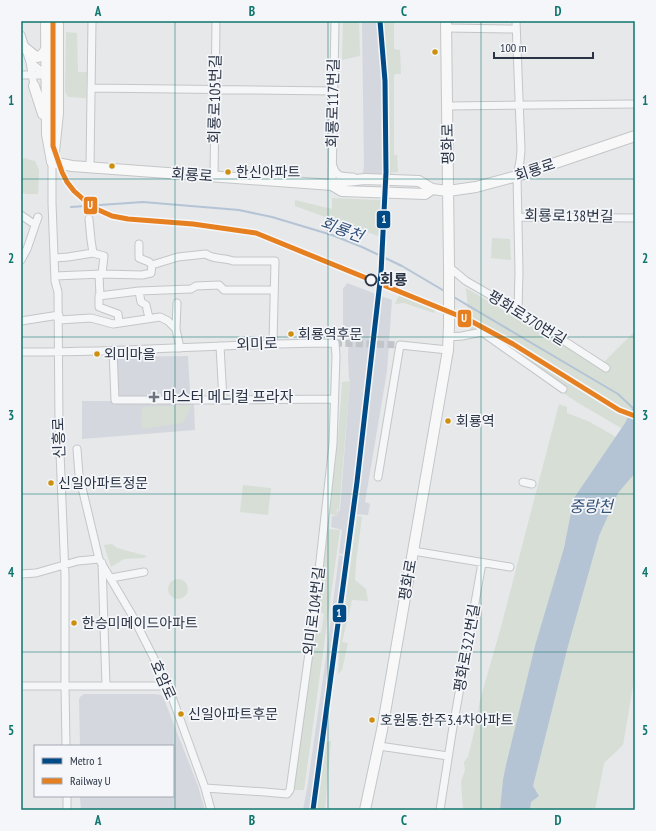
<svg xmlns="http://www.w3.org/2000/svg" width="656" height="831" font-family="'PT Sans Narrow','Noto Sans KR',sans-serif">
	<rect width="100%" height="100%" fill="#e6e8ea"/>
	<path fill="#d4d7dd" d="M362 21H392L391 176 363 173 364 166Z
		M347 283 392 300 387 371 365 502 370 504 368 515 356 514 350 557 339 553 342 530 331 527 332 516H337L338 511 340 510 350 380 349 379 348 358 349 327 343 326V289Z
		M188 356 190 393 194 404 195 430 82 439V401H116L115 357Z
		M339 555 349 558 335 670 324 739 315 810H303L307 789 327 650Z
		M84 694H155L161 695 164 699 198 786 205 810H81L80 796H173V746H80L79 699 81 696Z"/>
	<path fill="#d6ded6" d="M343 21H359L360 56 342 60Z
		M384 21H394V49L400 50 401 74H395L394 76V155H397L398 172 390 173C390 122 388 72 384 21Z
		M66 32 77 33 78 72H87L86 98 68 97 65 92Z
		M24 158 35 161 39 170 38 194H26L21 192V162Z
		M332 198 381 200 378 236 295 206V200L332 209Z
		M492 238 510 239 511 260 491 258Z
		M466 288 540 332 589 359 605 361 635 331V436L578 403 486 339 470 331Z
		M399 295 435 310 434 313 404 303 395 304Z
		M350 381 339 510 337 509V516L330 514 329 529 340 530 304 790H293L314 649 315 631 321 633 324 614 317 610C326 534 338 459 342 382Z
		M559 404 567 407V413L590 422 635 448V674L623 745 604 763 595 810H463L461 782 465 770 464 762 468 757 475 728 480 700 501 627Z
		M192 405 183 423 141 429 142 407Z
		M243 485 271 488 268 515 240 512Z
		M357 516 362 517 356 562 355 580 366 589 368 601 352 600 342 642 348 643 342 670 338 674 340 643Z
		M112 544 117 548 147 556 144 558 124 559 111 567 104 545Z
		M168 589a10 10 0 1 1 20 0a10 10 0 1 1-20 0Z
		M331 741 325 810H316L325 742Z"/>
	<path fill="#b4c4d5" d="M635 403V473L618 493 599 536 568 646 533 786 539 796 531 802 530 810H500L503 780 506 765 535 646 564 548 574 498 625 423Z"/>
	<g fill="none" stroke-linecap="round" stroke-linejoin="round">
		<path stroke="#b4c4d5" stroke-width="2" d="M71 207 143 202 239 210 272 217 332 235 362 247 402 266 446 292
			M452 296 618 394 635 410"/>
		<path stroke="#c1c4c9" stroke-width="7" stroke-dasharray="7 3.5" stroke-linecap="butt" d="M335 343 400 345"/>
		<g stroke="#c4c6c8" stroke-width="9">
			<path id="street" d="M516 21 521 150 520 161 517 176 519 272 518 311
				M446 28 516 29
				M21 35 30 62 34 86
				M30 62 46 75
				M21 75H58
				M91 88 333 91
				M448 106 635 104
				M52 162V203L55 281 58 292 59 428 65 575V686L66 746
				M333 166C337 178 342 176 353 177
				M90 167 92 21
				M214 177 216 21
				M332 185 335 21
				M21 215 31 222
				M518 217 635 218
				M89 219 91 240 93 253
				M139 244V258L149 262 152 265
				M55 258 68 257 93 253 104 256 102 274
				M21 260 27 249 38 217
				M449 267 466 281 518 311 606 368
				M99 274 100 296
				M55 276 102 274 142 275 151 273 152 265 178 257 206 254C213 260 224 257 233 261H275L273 343
				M139 291 191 289 196 286 219 285 224 290H274
				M177 303 176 329 180 348
				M59 320 91 318 113 324 160 317 168 321 176 329
				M21 321 59 315
				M119 323 118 314 99 307V296L139 291 141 302 146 305 149 318
				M448 337 462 336 482 332 563 389
				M220 346 223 400 334 399
				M113 350 115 400H223
				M21 352C126 353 230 343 335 343L336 356 333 444 313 624 290 790 287 794 265 792 205 788
				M77 449 79 475 99 559 132 615 168 686 205 788 211 810
				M378 477 400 345 448 350
				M523 482 532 484
				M413 551 510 567
				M102 563 106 686
				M21 574 36 573 78 561 99 559
				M111 578 144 572
				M21 686H168
				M379 746 448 756
				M67 796V810
				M440 810 452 733 482 563"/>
		</g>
		<g stroke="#c4c6c8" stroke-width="12">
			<path id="secondary" d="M46 21 47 134 52 162
				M25 48 36 57 41 56 46 50
				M34 86 43 114
				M54 152 58 113V21
				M52 162 72 166 332 185 342 191 425 194 432 189
				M332 185 337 183 346 181 365 179 419 181 432 189 448 191 476 187 517 176 635 136
				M365 810 382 730 448 350 449 325V267L446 21"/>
		</g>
		<use href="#street" stroke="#f5f6f7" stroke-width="7"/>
		<use href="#secondary" stroke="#f8f8f8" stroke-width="10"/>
		<g stroke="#f4f6f9" stroke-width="8">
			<path id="rail-1" d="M53 21V146L62 172 67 182 74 191 92 207 112 216 128 219 193 224 256 233 469 320 513 344 619 410 635 416"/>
		</g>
		<use href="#rail-1" stroke="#e67f20" stroke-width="5"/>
		<g stroke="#f4f6f9" stroke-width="8">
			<path id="metro-1" d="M313 810 357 482 381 273 386 172 385 81 380 21"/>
		</g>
		<use href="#metro-1" stroke="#004a85" stroke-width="5"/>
	</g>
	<path fill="none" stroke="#0f766e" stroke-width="1" stroke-opacity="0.55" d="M175 21V810M328 21V810M481 21V810M21 179H635M21 337H635M21 494H635M21 652H635"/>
	<g fill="#ce8f0e" stroke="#f4f6f9" stroke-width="1.5">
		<circle cx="435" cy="52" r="3.5"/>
		<circle cx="112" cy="166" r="3.5"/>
		<circle cx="228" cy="172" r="3.5"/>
		<circle cx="291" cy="334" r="3.5"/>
		<circle cx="97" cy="354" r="3.5"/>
		<circle cx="448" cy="421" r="3.5"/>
		<circle cx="51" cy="483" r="3.5"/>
		<circle cx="74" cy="623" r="3.5"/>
		<circle cx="181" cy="714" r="3.5"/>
		<circle cx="372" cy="720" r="3.5"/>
	</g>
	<circle fill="#f4f6f9" stroke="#2b3445" stroke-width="2" cx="371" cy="280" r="5.5"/>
	<path fill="#6c737f" stroke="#f4f6f9" stroke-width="1.5" d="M152 391h4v4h4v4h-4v4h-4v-4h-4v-4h4z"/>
	<g text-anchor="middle" stroke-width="3.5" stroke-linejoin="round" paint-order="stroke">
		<g font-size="14" fill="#2b3445" stroke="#f4f6f9" text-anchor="start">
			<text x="236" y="177">한신아파트</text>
			<text x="298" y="339">회룡역후문</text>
			<text x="104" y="359">외미마을</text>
			<text x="456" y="426">회룡역</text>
			<text x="58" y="488">신일아파트정문</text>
			<text x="82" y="628">한승미메이드아파트</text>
			<text x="188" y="719">신일아파트후문</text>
			<text x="380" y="725">호원동.한주3.4차아파트</text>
		</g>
		<g font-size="15" fill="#2b3445" stroke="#f4f6f9">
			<text transform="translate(215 99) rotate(-89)" y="5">회룡로105번길</text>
			<text transform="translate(333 103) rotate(-89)" y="5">회룡로117번길</text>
			<text transform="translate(448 144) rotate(-91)" y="5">평화로</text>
			<text transform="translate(535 170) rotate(-18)" y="5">회룡로</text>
			<text transform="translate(192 175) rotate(4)" y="5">회룡로</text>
			<text transform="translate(569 216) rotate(1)" y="5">회룡로138번길</text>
			<text transform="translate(527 318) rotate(32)" y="5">평화로370번길</text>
			<text transform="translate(257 344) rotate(-2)" y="5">외미로</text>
			<text transform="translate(59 438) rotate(-92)" y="5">신흥로</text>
			<text transform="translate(408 580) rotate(-80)" y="5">평화로</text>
			<text transform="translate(314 611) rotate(-83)" y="5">외미로104번길</text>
			<text transform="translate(467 648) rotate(-80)" y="5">평화로322번길</text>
			<text transform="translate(163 680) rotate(66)" y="5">호암로</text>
		</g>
		<g font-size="15" font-weight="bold" fill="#2b3445" stroke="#f4f6f9" text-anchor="start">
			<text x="380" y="285">회룡</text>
		</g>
		<g font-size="15" fill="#2b3445" stroke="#f4f6f9" text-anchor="start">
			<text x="163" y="402">마스터 메디컬 프라자</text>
		</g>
		<g font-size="16" font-style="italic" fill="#34527a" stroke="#f4f6f9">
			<text transform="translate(342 229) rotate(20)" y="6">회룡천</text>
			<text x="591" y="512">중랑천</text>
		</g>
	</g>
	<g stroke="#f4f6f9" stroke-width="1.5">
		<rect x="83" y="196" width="15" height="19" rx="4" fill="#e67f20"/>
		<rect x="376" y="210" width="15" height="19" rx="4" fill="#004a85"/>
		<rect x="457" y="309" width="15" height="19" rx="4" fill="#e67f20"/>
		<rect x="332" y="604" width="15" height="19" rx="4" fill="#004a85"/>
	</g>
	<g font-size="11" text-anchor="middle" font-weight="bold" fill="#fff">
		<text x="90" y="209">U</text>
		<text x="384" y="223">1</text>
		<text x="464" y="322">U</text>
		<text x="339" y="617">1</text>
	</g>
	<rect width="656" height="831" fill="none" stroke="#f4f6f9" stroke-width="44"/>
	<rect x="34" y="745" width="140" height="52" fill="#f4f6f9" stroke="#a4a8b1"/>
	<rect x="42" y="758" width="20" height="6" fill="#004a85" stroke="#a4a8b1"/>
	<text x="70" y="765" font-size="12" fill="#2b3445">Metro 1</text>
	<rect x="42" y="778" width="20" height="6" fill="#e67f20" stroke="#a4a8b1"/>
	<text x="70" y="785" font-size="12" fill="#2b3445">Railway U</text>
	<path d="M494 52v6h99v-6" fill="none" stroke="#2b3445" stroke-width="2"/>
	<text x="500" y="52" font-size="12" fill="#2b3445" stroke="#f4f6f9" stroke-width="3" paint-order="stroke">100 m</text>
	<rect x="22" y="22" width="612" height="787" fill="none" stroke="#0f766e" stroke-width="1.5"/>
	<g font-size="13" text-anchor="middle" font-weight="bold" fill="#0f766e">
		<text x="98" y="16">A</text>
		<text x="252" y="16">B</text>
		<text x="404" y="16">C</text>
		<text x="558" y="16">D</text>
		<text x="11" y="105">1</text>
		<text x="645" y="105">1</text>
		<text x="11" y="263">2</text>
		<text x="645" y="263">2</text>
		<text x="11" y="420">3</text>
		<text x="645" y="420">3</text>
		<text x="11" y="577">4</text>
		<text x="645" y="577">4</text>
		<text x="11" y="735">5</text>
		<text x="645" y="735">5</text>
		<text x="98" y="825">A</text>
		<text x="252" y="825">B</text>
		<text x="404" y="825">C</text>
		<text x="558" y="825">D</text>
	</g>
</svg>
